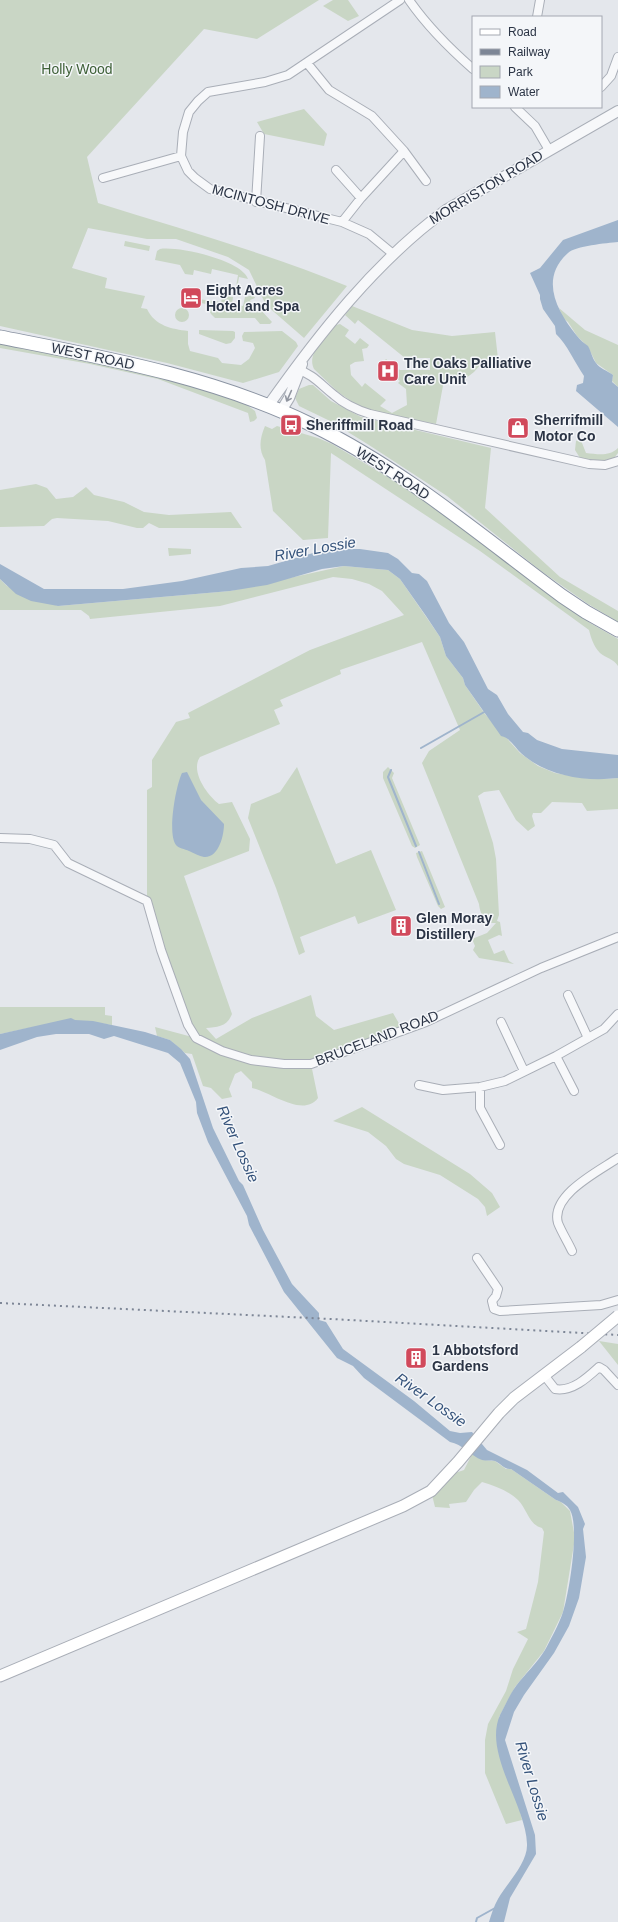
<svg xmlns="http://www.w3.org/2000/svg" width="618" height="1922" font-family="Helvetica,sans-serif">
	<rect width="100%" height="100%" fill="#e4e7ec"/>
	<path fill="#c9d6c5" d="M0 0H319L257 39 204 29 87 157 98 203C181 229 266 253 347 286L304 338 266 305 249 270 228 257 176 239H147L88 228 72 268 107 278 105 288 145 296 141 308 147 309C155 326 172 329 188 331V344L190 351 218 358 222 363 241 365 249 359 255 348 253 343 243 341 242 336 244 332 282 331 296 342 298 346 279 372 243 383 167 363 0 326Z
		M333 0H348L359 16 348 21 323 6Z
		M304 109 327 134 324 146 264 134 257 122Z
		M125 241 150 246 149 251 124 246Z
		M160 249C178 246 242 260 248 279L239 277 237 289 233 288V287H236L238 275 212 269 211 274 194 270 193 275 185 274 180 265 155 260 157 251Z
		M223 295 233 297 232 304 243 306 245 297 254 295 255 298 250 300 254 310 259 308 272 322 270 324H260L255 318H215L211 314 206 304 191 301 190 300 197 301 198 299 221 302Z
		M352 306 412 330 452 336 495 332 498 359 481 364 474 372 461 382 444 380 436 424 366 410 358 406 338 392 314 369C306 353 326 337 336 325L340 324 349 330 345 336 355 344 360 338 369 345 367 348 362 349 364 361 355 362 350 365 351 375 362 387 365 383 386 400 380 406 392 413 407 405 406 389 398 383 400 381 393 375 391 378 388 377 392 372 382 364 386 359 400 370H430V358H405L358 320 355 324 345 315Z
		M559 308 585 330 618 345V387L612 381 613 375 596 363 588 347 577 336 568 322 563 318Z
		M175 315a7 7 0 1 1 14 0a7 7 0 1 1-14 0Z
		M199 330 233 331 235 332V338L231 343 226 344 199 334Z
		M0 340 160 374 231 397 230 399 247 405 255 411 257 418 254 421 250 422 248 413 158 379 90 364 0 348Z
		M309 385H313L331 401 361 417 491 448 485 508 560 577 618 611V622L588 604 541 571 447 496 369 445 330 421 299 406 295 398 299 389Z
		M265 426 272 429 277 426 318 438 332 444 410 490 590 623 618 639V666C614 659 606 658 600 653 594 647 591 638 589 630L480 551 331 453 328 538 303 540 273 511 265 460C258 449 260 438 265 426Z
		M580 438 586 453C597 454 609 457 618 448V453L614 458 601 461 580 458 575 450 576 441Z
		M36 484 47 488 56 499 73 497 86 487 94 495 124 502 144 512 169 515 231 512 242 528H159L149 523 143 528H137L108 521 57 518 52 519 44 526 0 527V490Z
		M168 548 191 549V554L169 556Z
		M344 566 388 570 400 579 440 637 446 656 463 678 465 685 485 714 520 753 538 766 555 773 583 778 607 779 618 778V809L587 811 582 803 552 802 541 813H533L532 816 535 826 528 831 516 820 499 790 484 792 478 796 493 843 496 859 499 915 497 921 500 922 502 936 499 935 488 940 494 954 504 950 509 961 514 964 479 958 473 950 475 946 472 939 487 933 496 923C484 924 480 913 479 904L422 763 429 751 460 730 422 642 340 670 341 674 280 700 283 706 274 710 280 724 200 757C190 771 207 795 219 804L232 802 250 839 249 851 184 876 232 1014C227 1027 217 1027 206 1028L216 1039 252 1018 311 995 316 1016 334 1030 393 1013 401 1027 311 1064 318 1098C303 1118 271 1092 252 1088V1082L241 1071 235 1074 229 1089 232 1097 222 1099 211 1088 203 1086 192 1054 185 1053 170 1040 157 1036 155 1027 196 1038 147 901V790L152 787V760L176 722 190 718 188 713 310 650 404 615 382 591 369 584 352 579 333 577 220 606 90 619 89 616 81 610H0V579L7 586 58 606 230 591Z
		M297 767 336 864 371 850 396 910 358 924 355 916 300 937 305 952 299 955 276 888 248 818 251 804 280 792Z
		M388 767 394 773 392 778 420 845 415 848 412 846 383 778V772Z
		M422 851 445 907 441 909 438 906 417 857 416 853Z
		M0 1007H105V1015L112 1016V1025C74 1017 37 1026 0 1034Z
		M362 1107 470 1174 492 1193 500 1207 487 1216 485 1207 478 1199 440 1175 404 1164 396 1159 386 1146 368 1132 333 1121Z
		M599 1341 618 1344V1365Z
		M472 1454 483 1460 495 1461 506 1469H511L556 1500 561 1502 570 1511 575 1538 563 1612 544 1651 515 1687 499 1717 522 1820 506 1824 485 1773V1740L488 1724 506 1691 513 1669 528 1639 517 1632 526 1629 538 1582 544 1532 542 1528C529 1525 527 1509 518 1500 509 1491 495 1486 482 1482L474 1490 466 1502 449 1504 450 1508 435 1507 431 1491 446 1476 464 1470Z"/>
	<path fill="#9fb4cc" d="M618 220V242C607 243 575 246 568 253 539 279 557 311 577 336 580 340 584 343 588 346 591 351 592 358 596 363 599 368 608 371 613 375L612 382 618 387V427L576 391 577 385 583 383 584 376C575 363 567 344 556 334L555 326 543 309 540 299V295L530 273 540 268 563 240Z
		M327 549H360L388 553 398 559 412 573 419 574 427 581 449 623 464 642 488 689 497 695 508 714 523 732 528 733 537 740 562 749 618 755V778C585 782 547 776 522 754 515 748 511 738 501 736L465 685 463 678 446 656 440 637 426 616 400 579 388 570 344 566 322 569 267 585 230 591 58 606 31 601 16 594 0 579V564L44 589H123L182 581 241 568 268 566Z
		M187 772 201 800 224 824C224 835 219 858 204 857 199 856 194 853 189 851 185 849 178 848 176 845 167 834 176 785 182 773Z
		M71 1018 75 1020 93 1021 145 1032 170 1040 181 1049 190 1059 213 1128 239 1181 243 1185 263 1230 292 1284 319 1313V1320L326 1322 343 1349 414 1401 450 1431 460 1433 472 1432 487 1450 527 1470 558 1493 563 1492 578 1507 585 1524 583 1529 586 1557 579 1598 569 1626 554 1653 524 1695 514 1712 505 1740 535 1835 536 1854 510 1898 504 1922H489C491 1915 494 1906 498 1899 507 1883 528 1863 527 1844 526 1805 483 1753 500 1715 505 1706 510 1694 516 1686 525 1674 537 1663 545 1650 551 1639 559 1624 563 1612 569 1594 580 1527 570 1510 567 1505 562 1502 556 1500L511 1469C503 1469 502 1464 495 1461 491 1460 486 1461 482 1460 471 1456 462 1444 450 1442L364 1378 353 1366 337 1358 284 1292 249 1225 247 1216 208 1142 197 1113 196 1102 180 1063 168 1053 114 1036 104 1039 89 1034H56L37 1037 0 1050V1034Z"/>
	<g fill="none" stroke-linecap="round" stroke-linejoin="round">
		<path stroke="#9fb4cc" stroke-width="2" d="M421 748 486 711
			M391 770 388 777 416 846
			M419 852 439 904
			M476 1922 477 1918 495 1908"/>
		<g stroke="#a9aeb7" stroke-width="10">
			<path id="minor" d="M409 0C427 26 449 48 473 69
				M537 17 540 0
				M307 63 329 90 372 116 404 151 426 181
				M601 87 611 76 618 57
				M515 107 535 126 549 150
				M336 170 361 198
				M103 178 181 156
				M256 202 260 136
				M342 222 361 198 404 151
				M392 253 369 234 342 222 210 189 195 178 188 171 181 156 183 132 189 112 198 101 208 92 265 82 288 75 400 0
				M295 368C314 375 319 383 334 395 344 404 357 410 370 414L589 464 605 465 618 461
				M0 838 30 839 54 845 68 863 147 901 161 950 188 1025 196 1038 222 1051 251 1060 284 1064H311L426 1022 541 968 618 937
				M568 995 588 1038
				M501 1022 524 1071
				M556 1056 574 1091
				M419 1085 443 1090 480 1087 505 1081 556 1056 604 1029 618 1014
				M480 1087V1108L500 1145
				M572 1251C568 1242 562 1233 558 1223 550 1195 599 1171 618 1158
				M477 1258 498 1289 496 1296 492 1301 494 1309 500 1311 601 1305 618 1300
				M544 1375 555 1389C572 1392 587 1378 599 1367L604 1370 618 1385"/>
		</g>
		<g stroke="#a9aeb7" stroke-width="12">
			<path id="tertiary" d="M268 406C318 335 376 261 446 210L618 111
				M281 411 289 398 302 364"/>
		</g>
		<g stroke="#a9aeb7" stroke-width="13">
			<path id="secondary" d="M0 1676 403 1506 431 1491 458 1462 499 1413 514 1398 581 1347"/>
		</g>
		<g stroke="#8b94a3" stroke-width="15">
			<path id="trunk" d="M0 337C106 358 214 377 312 425 403 469 481 536 562 596L586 612 618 630"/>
		</g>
		<use href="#minor" stroke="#f7f8fa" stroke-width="8"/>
		<use href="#tertiary" stroke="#f7f8fa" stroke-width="10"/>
		<use href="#secondary" stroke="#fff" stroke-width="11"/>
		<use href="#trunk" stroke="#fff" stroke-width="13"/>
		<path stroke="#7d8696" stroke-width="2" stroke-dasharray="2 4" stroke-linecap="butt" d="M0 1303 331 1319 618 1335"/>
		<g stroke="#a9aeb7" stroke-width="13" stroke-linecap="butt">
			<path id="secondary-bridge" d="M581 1347 618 1316"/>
		</g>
		<use href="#secondary-bridge" stroke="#fff" stroke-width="11"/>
	</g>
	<defs><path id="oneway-shaft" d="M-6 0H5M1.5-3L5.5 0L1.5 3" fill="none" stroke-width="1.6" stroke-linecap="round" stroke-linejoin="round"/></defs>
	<use stroke="#9196a0" href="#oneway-shaft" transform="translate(289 396) rotate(114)"/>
	<defs>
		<g id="hotel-square" transform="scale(1.15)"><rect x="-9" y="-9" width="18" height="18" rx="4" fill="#d1495b" stroke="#f4f6f9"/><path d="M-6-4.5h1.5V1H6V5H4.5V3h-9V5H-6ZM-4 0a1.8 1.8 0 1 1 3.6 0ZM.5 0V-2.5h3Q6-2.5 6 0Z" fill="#fff"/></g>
		<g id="hospital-square" transform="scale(1.15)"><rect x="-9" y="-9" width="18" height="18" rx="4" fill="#d1495b" stroke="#f4f6f9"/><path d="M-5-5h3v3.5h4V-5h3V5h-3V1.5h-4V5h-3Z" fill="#fff"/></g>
		<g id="bus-square" transform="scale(1.15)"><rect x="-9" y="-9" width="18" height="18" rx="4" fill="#d1495b" stroke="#f4f6f9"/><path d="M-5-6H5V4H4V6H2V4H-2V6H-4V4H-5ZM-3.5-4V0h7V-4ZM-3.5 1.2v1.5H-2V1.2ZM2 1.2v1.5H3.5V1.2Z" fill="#fff"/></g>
		<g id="shop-square" transform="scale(1.15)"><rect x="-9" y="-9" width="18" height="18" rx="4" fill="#d1495b" stroke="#f4f6f9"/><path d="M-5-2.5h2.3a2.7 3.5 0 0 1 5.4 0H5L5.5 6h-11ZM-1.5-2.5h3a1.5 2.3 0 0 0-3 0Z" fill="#fff"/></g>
		<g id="building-square" transform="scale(1.15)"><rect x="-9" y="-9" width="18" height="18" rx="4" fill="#d1495b" stroke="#f4f6f9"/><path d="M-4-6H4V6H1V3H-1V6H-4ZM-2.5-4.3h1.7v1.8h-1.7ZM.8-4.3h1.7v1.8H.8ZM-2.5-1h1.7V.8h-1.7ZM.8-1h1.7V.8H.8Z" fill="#fff"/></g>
	</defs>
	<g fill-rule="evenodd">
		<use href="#hotel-square" x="191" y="298"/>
		<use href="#hospital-square" x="388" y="371"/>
		<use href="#bus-square" x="291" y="425"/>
		<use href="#shop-square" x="518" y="428"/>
		<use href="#building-square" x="401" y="926"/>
		<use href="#building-square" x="416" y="1358"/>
	</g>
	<g text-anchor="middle" stroke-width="3" stroke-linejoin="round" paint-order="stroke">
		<g font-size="14" fill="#3f6138" stroke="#f4f6f9">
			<text x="77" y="74">Holly Wood</text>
		</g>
		<g font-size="14" fill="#2b3445" stroke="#f4f6f9">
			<text transform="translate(486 187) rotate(-31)" y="5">MORRISTON ROAD</text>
			<text transform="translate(271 204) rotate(15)" y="5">MCINTOSH DRIVE</text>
			<text transform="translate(93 356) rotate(12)" y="5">WEST ROAD</text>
			<text transform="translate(393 473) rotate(33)" y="5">WEST ROAD</text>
			<text transform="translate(377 1038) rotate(-21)" y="5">BRUCELAND ROAD</text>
		</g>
		<g font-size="14" font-weight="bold" fill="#2b3445" stroke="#f4f6f9" text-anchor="start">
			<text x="206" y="295">Eight Acres<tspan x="206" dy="16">Hotel and Spa</tspan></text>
			<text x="404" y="368">The Oaks Palliative<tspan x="404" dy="16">Care Unit</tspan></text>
			<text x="534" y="425">Sherrifmill<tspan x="534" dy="16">Motor Co</tspan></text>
			<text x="306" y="430">Sheriffmill Road</text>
			<text x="416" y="923">Glen Moray<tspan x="416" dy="16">Distillery</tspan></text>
			<text x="432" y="1355">1 Abbotsford<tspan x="432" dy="16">Gardens</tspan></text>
		</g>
		<g font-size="15" font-style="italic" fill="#34527a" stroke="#f4f6f9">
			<text transform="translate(315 549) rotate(-10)" y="5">River Lossie</text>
			<text transform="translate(238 1144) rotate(66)" y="5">River Lossie</text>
			<text transform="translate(431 1400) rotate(35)" y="5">River Lossie</text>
			<text transform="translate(532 1781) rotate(73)" y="5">River Lossie</text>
		</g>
	</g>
	<rect x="472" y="16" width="130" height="92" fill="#f4f6f9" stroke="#a4a8b1"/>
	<rect x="480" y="29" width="20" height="6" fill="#ffffff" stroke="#a4a8b1"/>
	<text x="508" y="36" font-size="12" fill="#2b3445">Road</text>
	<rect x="480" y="49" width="20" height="6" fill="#7d8696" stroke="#a4a8b1"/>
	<text x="508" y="56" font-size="12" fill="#2b3445">Railway</text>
	<rect x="480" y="66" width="20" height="12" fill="#c9d6c5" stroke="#a4a8b1"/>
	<text x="508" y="76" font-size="12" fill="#2b3445">Park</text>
	<rect x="480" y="86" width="20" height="12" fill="#9fb4cc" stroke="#a4a8b1"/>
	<text x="508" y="96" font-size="12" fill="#2b3445">Water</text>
</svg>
